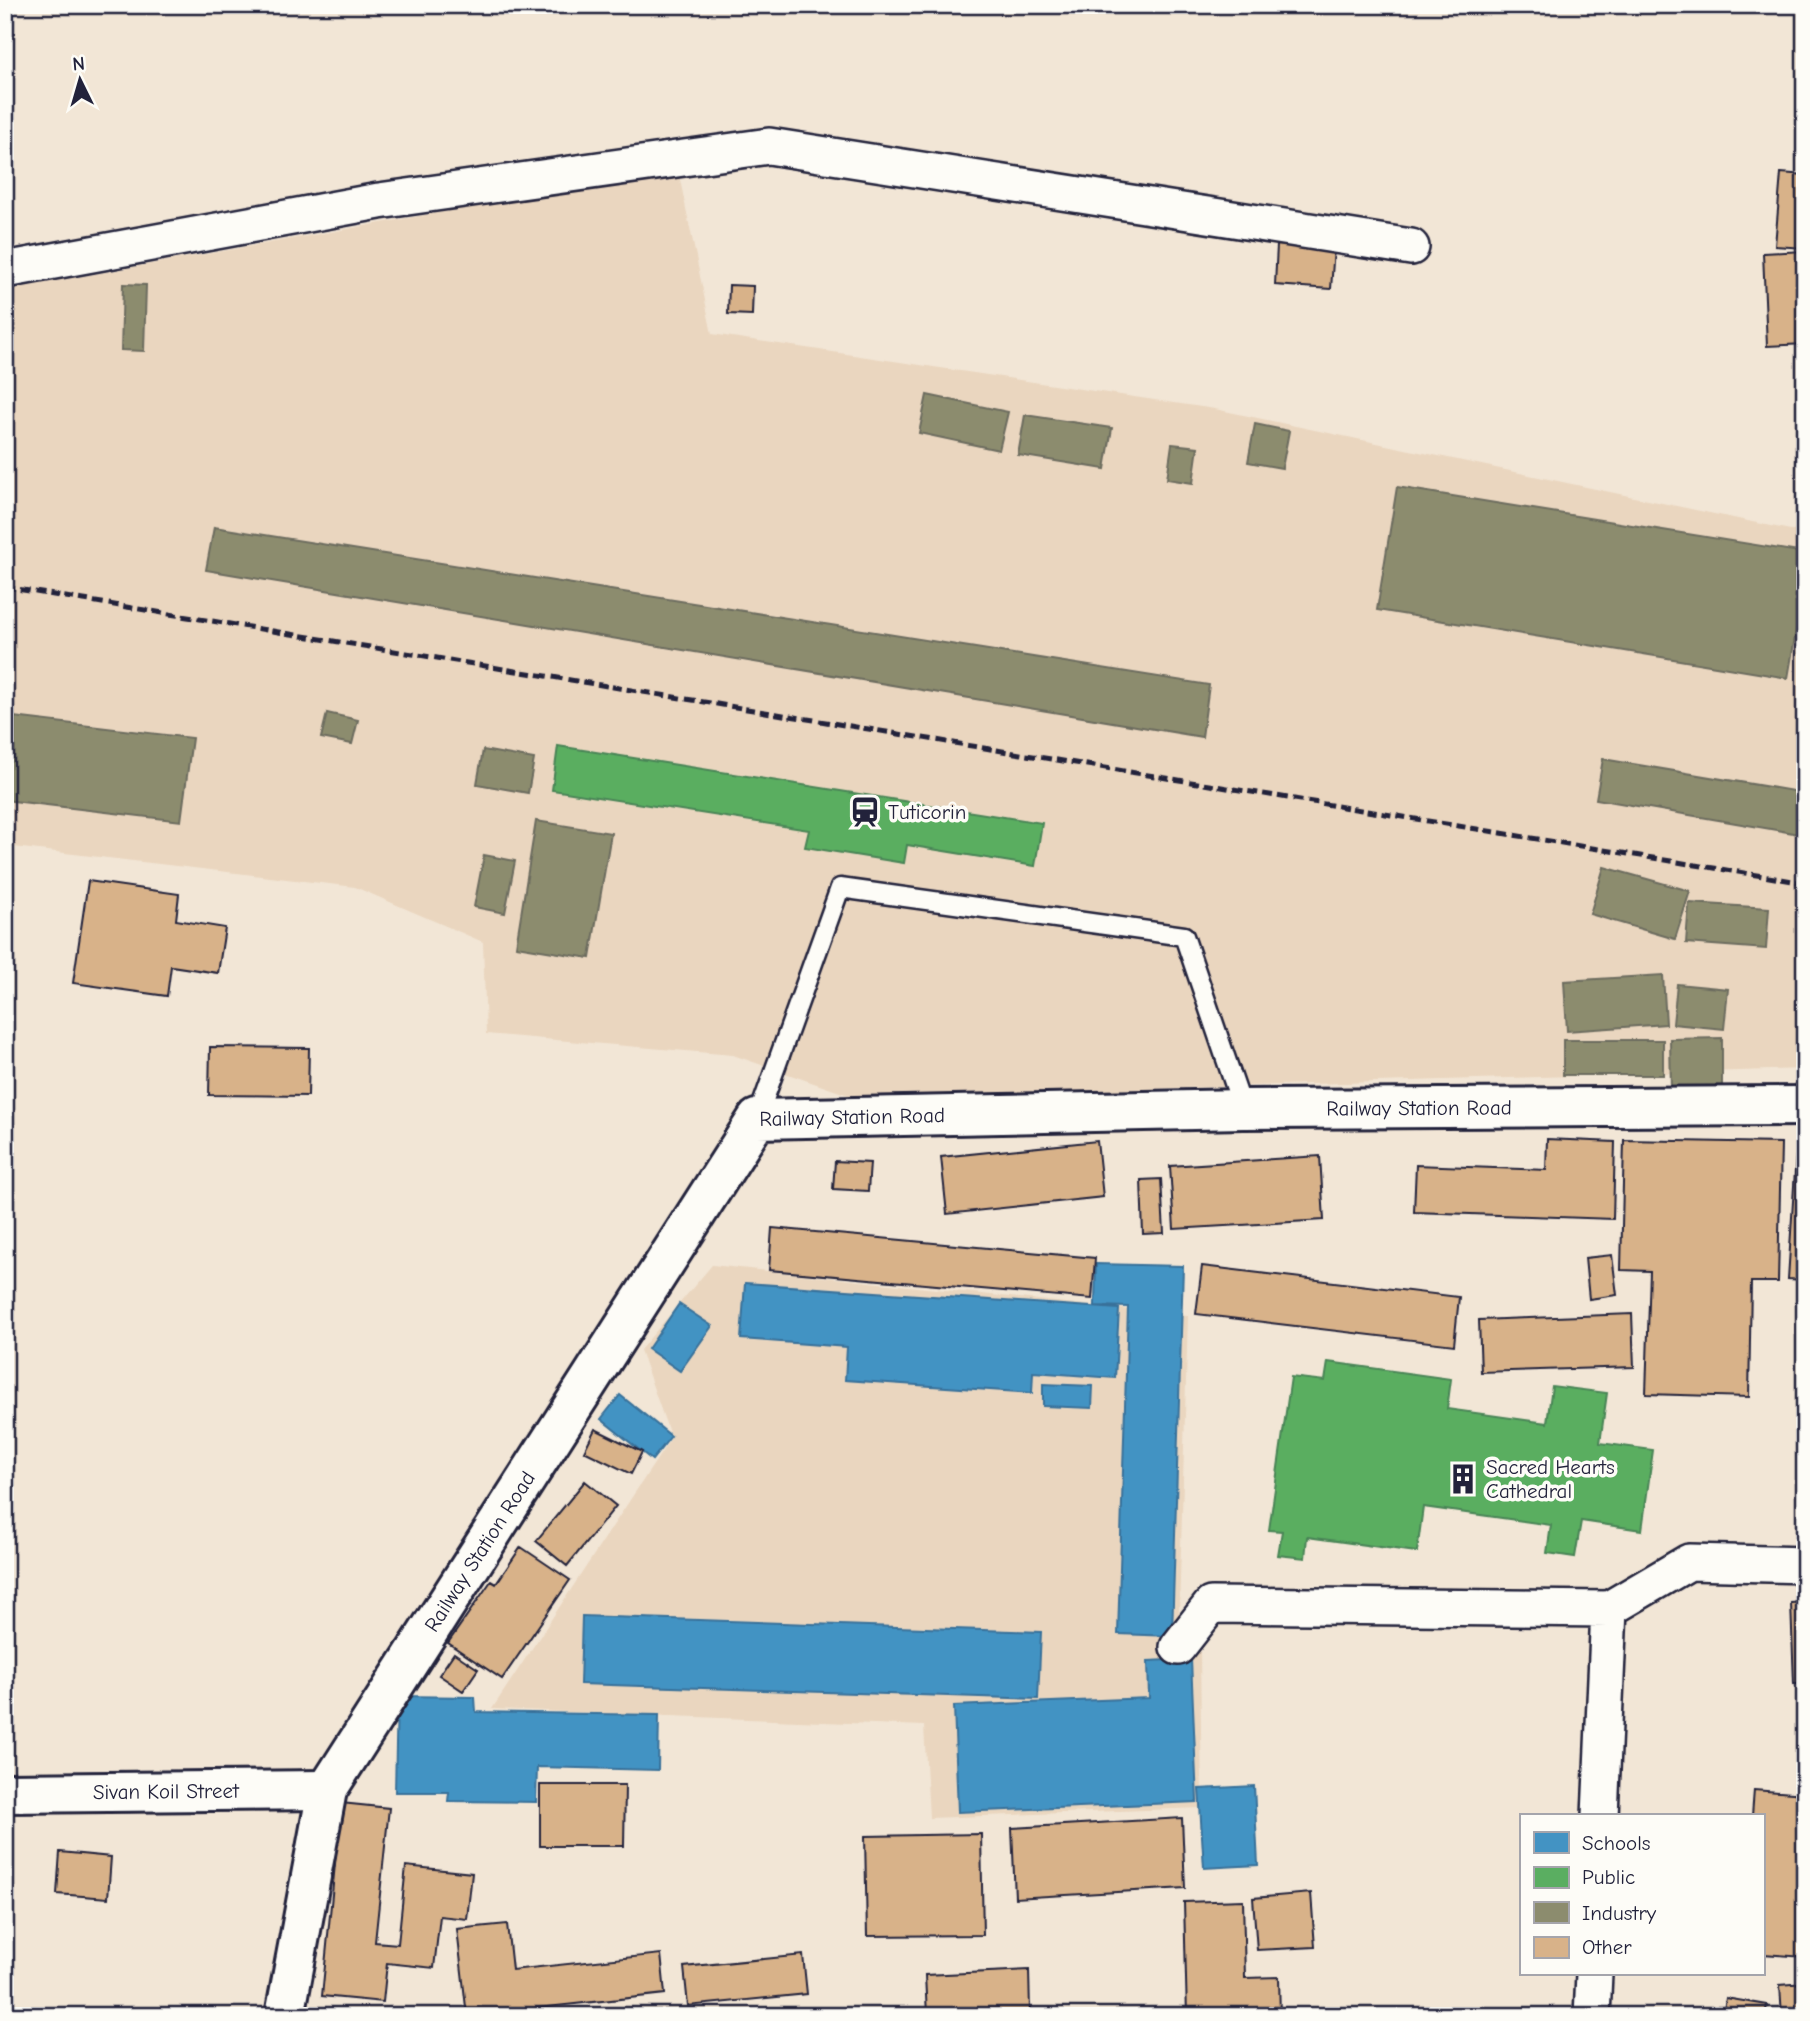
<svg xmlns="http://www.w3.org/2000/svg" width="1810" height="2021" font-family="'Comic Neue',sans-serif">
	<rect width="100%" height="100%" fill="#f2e6d6"/>
	<filter id="ink" filterUnits="userSpaceOnUse"><feTurbulence type="fractalNoise" baseFrequency=".0143" numOctaves="2"/><feDisplacementMap in="SourceGraphic" scale="14" xChannelSelector="R" yChannelSelector="G"/><feConvolveMatrix kernelMatrix="1 2 1 2 8 2 1 2 1" color-interpolation-filters="sRGB"/></filter>
	<g filter="url(#ink)">
		<path fill="#ead6bf" d="M678 170 712 334 1215 409 1805 533V1069L857 1098 733 1055 486 1034 483 942 355 887 5 846V290Z
			M712 1265 1188 1316 1178 1646 1200 1649 1202 1808 929 1818 924 1726 492 1709 671 1438 640 1350Z"/>
		<path fill="#4393c3" stroke="#39719a" stroke-width="2" d="M1096 1264 1183 1266 1172 1636 1118 1634 1128 1307 1095 1306Z
			M745 1283 1119 1309 1115 1378 1033 1372 1032 1393 845 1380 847 1347 741 1339Z
			M679 1304 712 1326 680 1371 648 1349Z
			M1043 1384 1093 1386 1092 1408 1043 1406Z
			M620 1395 671 1436 652 1460 601 1419Z
			M582 1616 1041 1632 1038 1699 580 1684Z
			M1191 1659 1197 1802 958 1812 954 1706 1149 1698 1148 1661Z
			M397 1696 475 1697 476 1712 659 1715 658 1770 537 1767 536 1802 448 1801 449 1792H395Z
			M1254 1786 1258 1865 1204 1868 1199 1789Z"/>
		<path fill="#5aae61" stroke="#498456" stroke-width="2" d="M558 746 1042 823 1035 866 907 845 904 863 805 847 809 830 552 790Z
			M1328 1362 1451 1379 1447 1409 1547 1423 1552 1386 1607 1393 1600 1443 1653 1450 1642 1530 1581 1521 1575 1557 1547 1553 1551 1525 1423 1507 1417 1552 1307 1537 1305 1558 1278 1555 1282 1531 1269 1530 1291 1377 1325 1381Z"/>
		<path fill="#8c8c6e" stroke="#6c6c5f" stroke-width="2" d="M123 284 146 285 144 351 121 350Z
			M927 395 1008 412 999 450 919 433Z
			M1025 415 1112 428 1105 469 1018 455Z
			M1255 424 1289 431 1282 468 1248 462Z
			M1172 444 1198 447 1193 483 1167 479Z
			M1397 487 1805 553V579L1788 678 1377 610Z
			M214 527 1209 685 1202 737 206 570Z
			M327 713 358 720 352 744 321 738Z
			M5 716 192 738 181 821 5 800Z
			M483 750 534 759 528 793 477 784Z
			M1603 759 1805 793V835L1596 799Z
			M536 821 611 833 590 958 516 946Z
			M484 855 515 861 505 913 474 907Z
			M1604 867 1690 891 1675 939 1590 914Z
			M1689 903 1769 908 1766 949 1686 943Z
			M1663 975 1666 1024 1567 1031 1564 981Z
			M1677 984 1728 989 1724 1029 1673 1024Z
			M1722 1038V1089L1671 1090 1670 1039Z
			M1563 1040H1663V1075H1563Z"/>
		<path fill="#d8b289" stroke="#22223b" stroke-width="2" d="M1781 173 1805 175V248L1775 246Z
			M1277 245 1334 248 1331 289 1275 285Z
			M1805 251V344L1767 346 1763 253Z
			M729 285 753 286 752 315 728 314Z
			M88 881 179 894 176 920 225 928 218 973 171 966 167 996 73 983Z
			M210 1047 309 1048 308 1096 209 1095Z
			M1547 1139 1615 1142 1613 1219 1414 1212 1416 1165 1546 1170Z
			M1624 1140 1781 1143 1778 1282H1751L1749 1397 1646 1394 1650 1271 1621 1270Z
			M1097 1141 1103 1197 947 1214 941 1157Z
			M1796 1155 1805 1156V1280L1788 1279Z
			M1320 1156 1324 1220 1174 1229 1170 1166Z
			M835 1161 870 1163 868 1191 833 1189Z
			M1161 1179 1164 1233 1143 1234 1141 1180Z
			M772 1228 1095 1258 1092 1299 769 1270Z
			M1612 1255 1617 1295 1589 1299 1585 1258Z
			M1202 1266 1459 1297 1454 1345 1196 1314Z
			M1632 1314 1634 1367 1481 1372 1479 1320Z
			M595 1429 642 1452 631 1474 584 1451Z
			M585 1481 616 1506 567 1566 536 1541Z
			M521 1547 570 1580 502 1679 448 1643 491 1581 496 1584Z
			M1805 1602V1684H1794L1791 1603Z
			M454 1653 478 1669 463 1691 439 1675Z
			M540 1785H625L624 1846H540Z
			M1754 1790 1805 1794V1957L1763 1954V1816H1752Z
			M341 1803 389 1808 375 1942 398 1944 406 1866 472 1873 467 1919 440 1916 434 1968 387 1963 383 2002 322 1996Z
			M1182 1818 1185 1888 1015 1898 1012 1828Z
			M981 1834 983 1935 867 1936 865 1836Z
			M60 1852 111 1857 108 1898 57 1894Z
			M1311 1893 1315 1947 1257 1950 1253 1898Z
			M1243 1900 1245 1978 1279 1977 1280 2016H1187L1184 1902Z
			M507 1924 512 1970 661 1954 665 1994 467 2016 457 1929Z
			M803 1955 807 1994 688 2006 684 1967Z
			M1029 1970 1030 2011 927 2015 925 1975Z
			M1805 1983V2016H1782L1780 1985Z
			M1726 1998 1767 2005 1765 2016H1723Z"/>
		<g fill="none" stroke-linecap="round" stroke-linejoin="round">
			<g stroke="#22223b" stroke-width="23">
				<path id="lane" d="M757 1119 840 888 1184 936 1243 1109"/>
			</g>
			<g stroke="#22223b" stroke-width="40">
				<path id="street" d="M5 270 379 201 769 146 1411 247
					M1178 1647 1211 1605 1609 1609 1689 1562 1805 1565
					M1600 1816 1609 1609
					M1592 2016 1594 1974"/>
			</g>
			<g stroke="#22223b" stroke-width="44">
				<g id="secondary">
					<path id="s1" d="M5 1793 327 1790"/>
					<path id="s2" d="M285 2016 327 1790 757 1119 1243 1109 1805 1106"/>
				</g>
			</g>
			<use href="#lane" stroke="#fdfcf7" stroke-width="18"/>
			<use href="#street" stroke="#fdfcf7" stroke-width="35"/>
			<use href="#secondary" stroke="#fdfcf7" stroke-width="38"/>
			<path stroke="#22223b" stroke-width="5" stroke-dasharray="10 5" stroke-linecap="butt" d="M5 587 1805 883"/>
		</g>
	</g>
	<defs>
		<g id="station-bare" transform="scale(2.415)"><path d="M-3-6H3Q5-6 5-4V2Q5 4 3 4L4.5 6H3L1.5 4h-3L-3 6H-4.5L-3 4Q-5 4-5 2V-4Q-5-6-3-6ZM-3.5-4v3h7v-3ZM-3.5 1v1.5H-2V1ZM2 1v1.5H3.5V1Z" fill="#22223b" stroke="#fdfcf7" stroke-width="2.5" paint-order="stroke"/></g>
		<g id="building-bare" transform="scale(2.415)"><path d="M-4-6H4V6H1V3H-1V6H-4ZM-2.5-4.3h1.7v1.8h-1.7ZM.8-4.3h1.7v1.8H.8ZM-2.5-1h1.7V.8h-1.7ZM.8-1h1.7V.8H.8Z" fill="#22223b" stroke="#fdfcf7" stroke-width="2.5" paint-order="stroke"/></g>
	</defs>
	<g fill-rule="evenodd">
		<use href="#station-bare" x="865" y="812"/>
		<use href="#building-bare" x="1463" y="1479"/>
	</g>
	<g text-anchor="middle" stroke-width="7" stroke-linejoin="round" paint-order="stroke">
		<g font-size="21" fill="#22223b" stroke="#fdfcf7" text-anchor="start">
			<text x="888" y="819">Tuticorin</text>
			<text x="1486" y="1474">Sacred Hearts<tspan x="1486" dy="24">Cathedral</tspan></text>
		</g>
		<g font-size="21" fill="#22223b" stroke="#fdfcf7">
			<text dy="7" stroke="none"><textPath href="#s2" startOffset="1689">Railway Station Road</textPath></text>
			<text dy="7" stroke="none"><textPath href="#s2" startOffset="1122">Railway Station Road</textPath></text>
			<text dy="7" stroke="none"><textPath href="#s2" startOffset="513">Railway Station Road</textPath></text>
			<text dy="7" stroke="none"><textPath href="#s1" startOffset="161">Sivan Koil Street</textPath></text>
		</g>
	</g>
	<rect width="1810" height="2021" fill="none" stroke="#fdfcf7" stroke-width="28"/>
	<rect x="14" y="14" width="1782" height="1993" fill="none" stroke="#22223b" stroke-width="2.5" filter="url(#ink)"/>
	<rect x="1520" y="1814" width="245" height="161" fill="#fdfcf7" stroke="#a5a5ac" stroke-width="2"/>
	<rect x="1534" y="1832" width="35" height="21" fill="#4393c3" stroke="#a5a5ac" stroke-width="2"/>
	<text x="1582" y="1850" font-size="21" fill="#22223b">Schools</text>
	<rect x="1534" y="1867" width="35" height="21" fill="#5aae61" stroke="#a5a5ac" stroke-width="2"/>
	<text x="1582" y="1884" font-size="21" fill="#22223b">Public</text>
	<rect x="1534" y="1902" width="35" height="21" fill="#8c8c6e" stroke="#a5a5ac" stroke-width="2"/>
	<text x="1582" y="1920" font-size="21" fill="#22223b">Industry</text>
	<rect x="1534" y="1937" width="35" height="21" fill="#d8b289" stroke="#a5a5ac" stroke-width="2"/>
	<text x="1582" y="1954" font-size="21" fill="#22223b">Other</text>
	<g transform="translate(80 80) rotate(355)" stroke="#fdfcf7" stroke-width="5" paint-order="stroke">
	<path d="M0-5L12 26L0 18L-12 26Z" fill="#22223b"/>
	<text y="-10" font-size="19" font-weight="bold" text-anchor="middle" fill="#22223b">N</text>
	</g>
</svg>
